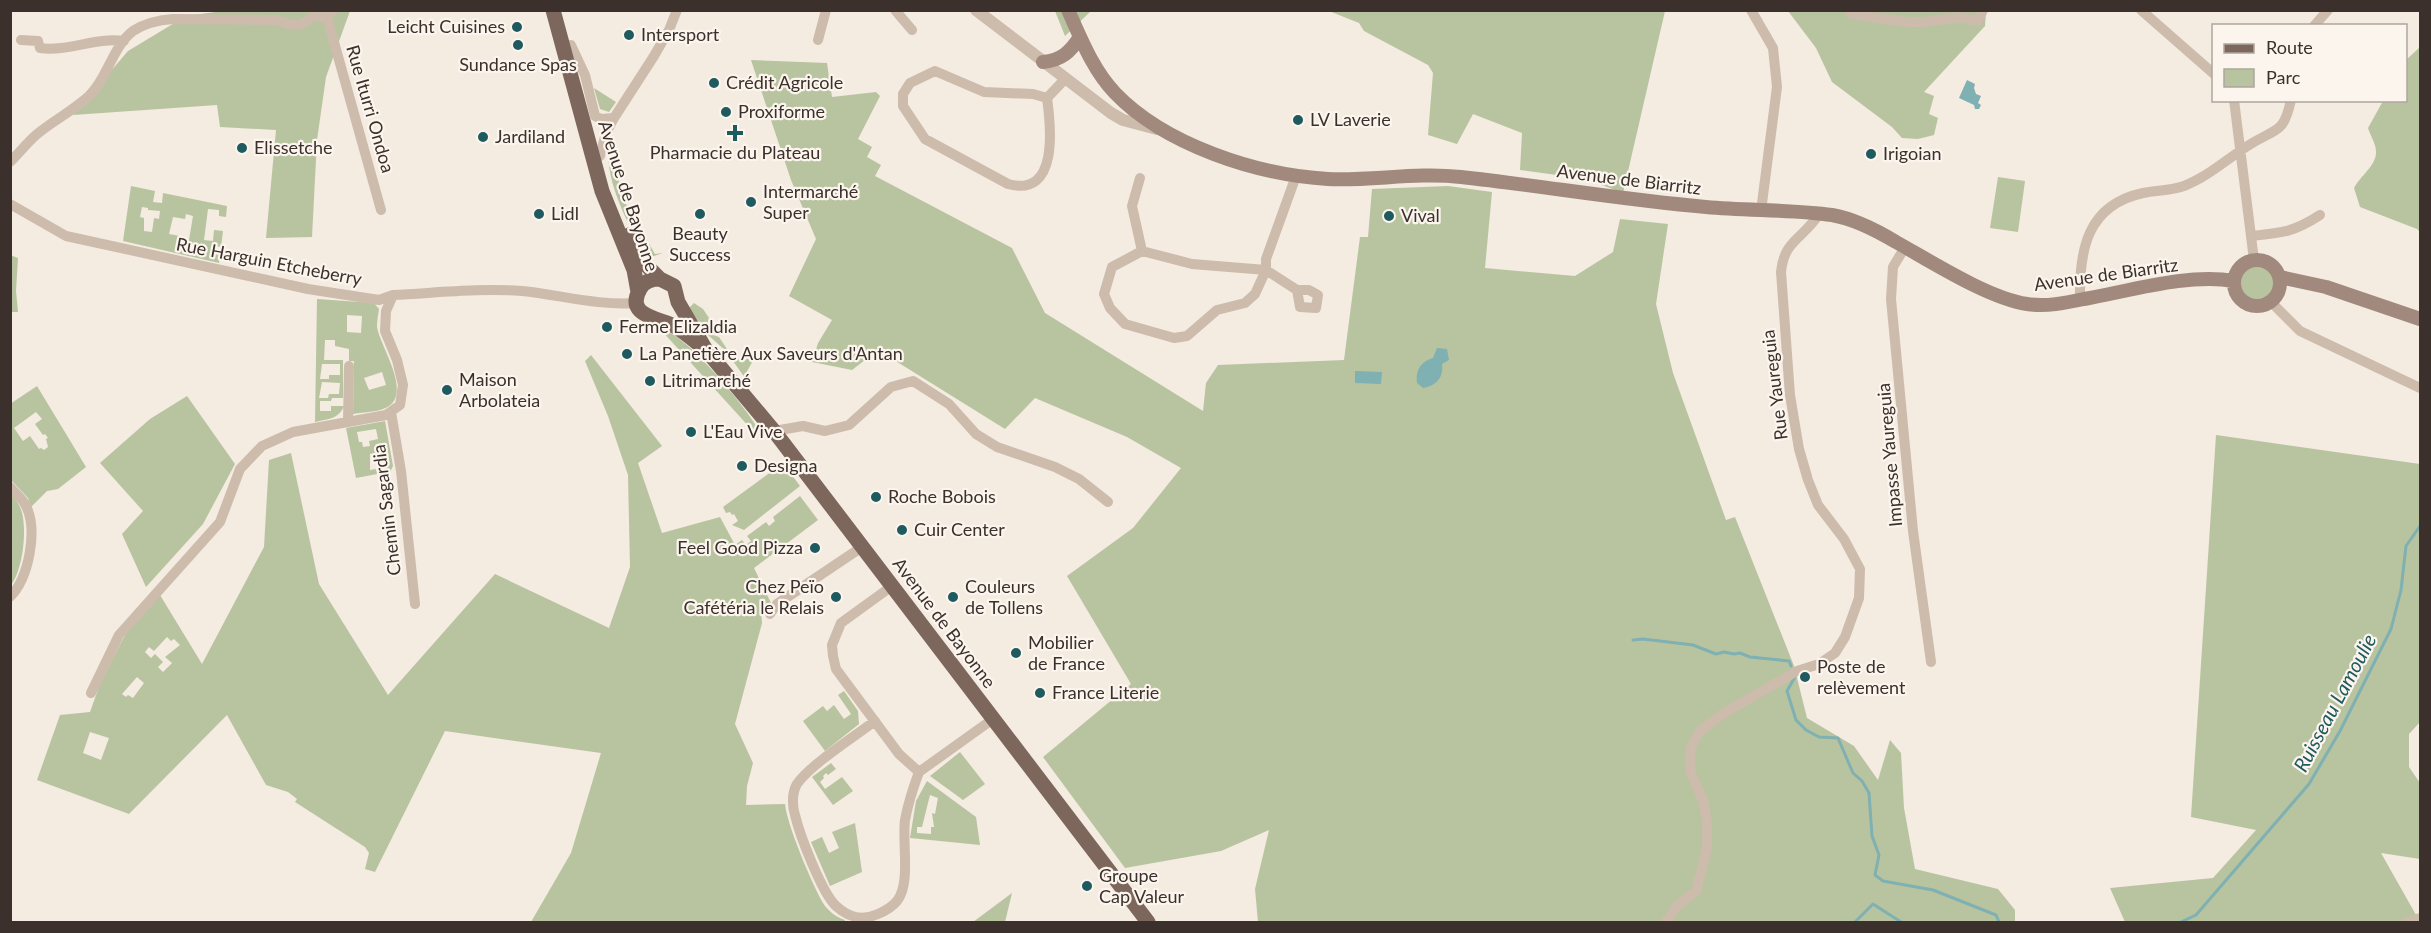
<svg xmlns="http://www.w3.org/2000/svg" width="2431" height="933" font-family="Lato,sans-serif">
	<rect width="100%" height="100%" fill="#f4ebe1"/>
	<path fill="#b8c4a0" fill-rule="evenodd" d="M230 10 350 11 326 77 317 140 312 237 266 238 276 130 220 127 217 105 73 115 128 51 186 16Z
		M1055 11H1091L1065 36Z
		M1329 11H1665L1623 193 1586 179 1520 170 1522 133 1473 114 1457 144 1428 135 1433 73 1428 65 1364 31 1359 23Z
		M1788 11H1986L1985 26 1924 92 1934 96 1929 114 1938 118 1934 135 1918 139 1902 138 1892 127 1832 82 1816 48Z
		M2420 47V232L2417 229 2360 207 2354 188C2360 176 2377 165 2376 151 2376 144 2370 135 2368 128L2383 101 2406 100V60Z
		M751 60 827 63 832 97 876 92 880 96 858 139 872 147 867 157 881 165 875 176 1012 248 1045 313 1203 411 1206 383 1218 365 1344 360 1360 237H1368L1372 189 1448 186 1492 192 1485 268 1575 276 1613 252 1620 219 1668 224 1656 304 1673 373 1726 520 1735 517 1794 666 1807 718 1854 746 1878 780 1890 740 1901 753 1904 808 1915 869 1998 889 2015 910V922H1258L1255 889 1269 830 1221 851 1125 868 1043 757 1131 684 1067 576 1133 528 1181 468 1127 437 1035 398 1005 429 878 350 852 370 812 362 818 343 832 320 789 296 816 239 791 180Z
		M594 88 616 102 609 112 600 109Z
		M609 146H611L613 167 627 201 625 203 635 217 637 216 639 219 637 221 641 236 644 235 655 254 663 253 648 258C630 229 604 181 609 146Z
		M1998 177 2025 181 2018 232 1990 228Z
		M131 186 155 191 153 202 162 203 163 193 227 206 226 217 219 216V210L208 209 204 240 213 241 214 230 223 231 221 247 216 246 215 254 220 255 219 263 123 241ZM142 207 148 208V210L160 211 159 219 154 218 152 232 144 231V218L140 217ZM186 214 193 216 189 240 185 239V237L169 234 173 217 185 219Z
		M10 255 18 258 16 291 18 312H11Z
		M2240 283a17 17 0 1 1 34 0a17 17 0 1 1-34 0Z
		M317 299 374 303 379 309C378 315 377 321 377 327 380 346 411 390 389 406 381 412 364 412 353 414L354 361H349V349L335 346V340H325L324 360H343V398H332L331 401H320V411H331V406H344C339 419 328 419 315 422ZM347 315 362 316 361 333 347 332ZM322 364H340V375H329V379H320ZM382 372 386 385 369 390 364 378ZM322 382 340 383 339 394H329L328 398H319Z
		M694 303 703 309 709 318 708 323 713 335 719 337 733 358 745 360 758 352 746 373 745 378 726 351 708 335 689 308Z
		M661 330C682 329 747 408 758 429L752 430Z
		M591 355 662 446 638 463 662 533 720 517 735 545 742 540 746 545 751 541 747 536 766 522 769 526 775 521 773 517 800 496 818 520 754 568 771 603 761 610 762 623 735 724 753 763 747 786 746 805 785 804C787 825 812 884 823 903 828 911 836 917 845 920L844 922H531L571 853 601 753 445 731 375 872 365 869 369 853 365 847 295 802 297 799 288 792 266 785 227 715 129 814 37 780 60 715 90 712 100 684 126 633 160 595 202 664 264 547 269 460 291 453 319 584 388 695 495 574 609 628 630 567 628 475 608 416 585 361ZM167 637 171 641 174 639 180 645 165 657 172 663 163 672 158 667 163 662 155 654 151 658 145 652 149 647 154 651ZM137 677 144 683 133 698 128 695 126 697 122 694ZM90 732 109 738 101 760 83 753Z
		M37 386 86 467 58 489 47 491 31 507 28 498 11 480 10 404ZM36 412 42 419 35 424 43 435 45 434 48 438 46 439 48 447 44 450 41 448 39 449 30 436 23 441 14 428Z
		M187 396 235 464 203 524 146 587 122 534 143 511 100 463 150 419Z
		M385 421 393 466 390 472 384 473 380 452 370 454V470L376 469 377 474 356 478 346 428ZM376 429 378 439 369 441 370 446 363 447 362 442H359L357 432Z
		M2216 435 2420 464V722L2409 734V767L2420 783V859L2381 853 2420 922H2125L2110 888 2213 878 2256 830 2191 817Z
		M783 463 800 486 744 530 732 525 738 521 734 514 732 515 730 512 726 513 723 507Z
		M11 494C13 497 17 501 19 505 29 523 23 570 11 585Z
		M844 691 858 711 859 724 825 751 803 721 823 706 827 711 834 705 844 719 851 714 838 695Z
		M960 752 985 784 963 800 930 776Z
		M831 763 836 769 828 775 826 773 823 776 824 778 820 782 825 789 842 777 853 791 833 805 812 777Z
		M927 781 976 817 980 845 910 838 916 801ZM930 795 938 798 935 814 932 813 934 827H931V834L917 833V827H922Z
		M855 823 862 872 830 886 811 842 822 837 829 853 839 848 832 832Z
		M1012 893 1005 922H973Z"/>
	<path fill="#7fb0b2" d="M1967 80 1975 84 1974 88 1976 94 1981 96 1978 103 1981 105 1979 109H1975L1974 105 1959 98Z
		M1437 348 1447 349 1449 360 1442 364C1444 378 1436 386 1423 388L1417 383C1415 371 1421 361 1433 358Z
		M1355 371 1382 372 1381 384 1355 383Z"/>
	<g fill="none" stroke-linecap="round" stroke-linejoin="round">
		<path stroke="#7fb0b2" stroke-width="3" d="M1633 640 1643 639 1693 645 1716 654 1724 652 1734 654 1740 653 1750 657 1789 661 1791 666
			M1795 677 1787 691 1796 720 1806 730 1819 737 1838 738 1853 773 1862 781 1869 793 1872 836 1879 855 1875 875 1883 881 1933 890 1996 915 1999 922
			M1855 922 1873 904 1901 922
			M2181 922 2196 915 2309 784 2340 731 2391 629 2401 590 2406 546 2420 526"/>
		<path stroke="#cdbbac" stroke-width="10" d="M895 10 912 30
			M1751 10 1773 48 1777 87 1761 211
			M1849 10 1852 14 1906 22H1926L1958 17 1978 21 1983 10
			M2141 10 2214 74
			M327 17 381 210
			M2314 26 2328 10
			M21 40 38 41 40 48C68 52 95 37 124 41
			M818 40 826 10
			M571 45 585 75 595 116 601 119 614 118
			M1047 98C1051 127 1059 198 1008 184L925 139 903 106V94L910 83 935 71 984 92 1033 94 1047 98 1065 79
			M2234 100 2254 260
			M600 156 606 133 614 118 654 56 669 30 677 10
			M10 162C19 153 27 143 36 135 52 121 73 111 89 96 108 78 112 47 133 31 145 23 159 20 173 19L275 20 292 25H300L316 15
			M1296 176 1266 259V270L1297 290 1300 307 1316 308 1318 295 1309 290H1297
			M1140 178 1132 206 1142 251 1192 264 1266 270 1255 294 1245 303 1217 310 1187 336 1174 338 1125 324 1110 308 1104 294 1112 267 1142 251
			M10 204 66 236 308 289 379 300 393 295C436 293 479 288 522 291 561 295 598 306 637 303
			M2252 236C2282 233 2294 232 2320 215
			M1905 247 1893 267 1891 299 1913 531 1931 662
			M2080 300C2079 250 2087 205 2143 193 2156 190 2170 191 2184 186 2210 176 2230 156 2254 142 2278 128 2284 132 2291 100
			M2271 302 2300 331 2420 388
			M391 412 401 471 415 604
			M348 422 349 366
			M774 431 803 426 825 431 849 425 891 387 913 381 949 404 976 434 997 447 1055 467 1079 479 1108 502
			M10 487C15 493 23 499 26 506 38 530 29 578 10 597
			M892 586 841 623 832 645 833 656 836 669 899 754 919 772 993 719
			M770 614 777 604 862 547
			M91 693 119 635 220 522 240 469 262 446 293 432 386 415 400 405 403 385 397 360 385 331 386 311 393 295
			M875 721C855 736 810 765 797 784 792 792 792 806 795 815 800 836 822 893 836 906 849 918 862 921 878 914 885 911 892 907 897 901 911 884 902 843 905 820 908 804 913 788 919 772
			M1666 922 1677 906 1696 891 1707 849V822L1703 800 1690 771V749L1699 732 1724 713 1797 671 1819 664 1835 653 1845 637 1859 598 1860 569 1844 539 1818 505 1808 480 1799 449 1790 395 1781 272C1784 240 1803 239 1819 214
			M2407 922 2420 918"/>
		<path stroke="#cdbbac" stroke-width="12" d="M313 10 316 15 323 17 332 10
			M976 10 1111 113 1123 120 1157 129"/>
		<path stroke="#a18a7d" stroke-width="14" d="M1068 10C1081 39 1093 70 1115 93 1165 145 1257 175 1328 179 1372 181 1416 172 1461 177 1543 186 1624 200 1706 207 1748 211 1791 209 1832 215 1855 219 1876 230 1896 242 1932 262 1988 298 2027 304 2046 307 2065 303 2084 299 2130 291 2188 273 2234 281
			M1043 62C1062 60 1070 52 1080 37
			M2234 283a23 23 0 1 1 46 0a23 23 0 1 1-46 0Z
			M2280 277 2326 287 2420 319"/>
		<path stroke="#7d675c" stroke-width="15" d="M553 10 602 191 634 270 638 292
			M629 235 645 264 660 279
			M706 350C696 342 686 333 676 327 661 318 624 317 640 289 644 281 651 279 660 279L674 286 678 302 706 350 774 431 1148 922"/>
	</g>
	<g fill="#1f5a5e" stroke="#fbf5ee" stroke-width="2">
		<circle cx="517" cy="27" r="6"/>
		<circle cx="629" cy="35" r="6"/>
		<circle cx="518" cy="45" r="6"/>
		<circle cx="714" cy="83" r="6"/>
		<circle cx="726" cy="112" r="6"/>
		<circle cx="1298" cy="120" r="6"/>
		<path d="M732 124h6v6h6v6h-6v6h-6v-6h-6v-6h6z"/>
		<circle cx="483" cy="137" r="6"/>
		<circle cx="242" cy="148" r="6"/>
		<circle cx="1871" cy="154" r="6"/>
		<circle cx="751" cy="202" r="6"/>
		<circle cx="539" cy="214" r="6"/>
		<circle cx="700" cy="214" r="6"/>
		<circle cx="1389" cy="216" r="6"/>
		<circle cx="607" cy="327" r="6"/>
		<circle cx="627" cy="354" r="6"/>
		<circle cx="650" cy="381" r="6"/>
		<circle cx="447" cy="390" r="6"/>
		<circle cx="691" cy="432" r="6"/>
		<circle cx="742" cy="466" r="6"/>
		<circle cx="876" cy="497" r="6"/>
		<circle cx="902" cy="530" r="6"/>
		<circle cx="815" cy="548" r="6"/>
		<circle cx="836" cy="597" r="6"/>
		<circle cx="953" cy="597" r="6"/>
		<circle cx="1016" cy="653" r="6"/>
		<circle cx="1805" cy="677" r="6"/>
		<circle cx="1040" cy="693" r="6"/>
		<circle cx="1087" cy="886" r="6"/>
	</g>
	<g text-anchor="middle" stroke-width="4.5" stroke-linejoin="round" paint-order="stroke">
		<g font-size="18" fill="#3b302b" stroke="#fbf5ee" text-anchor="start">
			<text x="505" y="33" text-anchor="end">Leicht Cuisines</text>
			<text x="641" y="41">Intersport</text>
			<text x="518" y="71" text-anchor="middle">Sundance Spas</text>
			<text x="726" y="89">Crédit Agricole</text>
			<text x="738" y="118">Proxiforme</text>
			<text x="1310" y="126">LV Laverie</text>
			<text x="495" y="143">Jardiland</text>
			<text x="254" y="154">Elissetche</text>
			<text x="735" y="159" text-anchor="middle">Pharmacie du Plateau</text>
			<text x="1883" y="160">Irigoian</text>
			<text x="763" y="198">Intermarché<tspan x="763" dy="21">Super</tspan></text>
			<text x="551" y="220">Lidl</text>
			<text x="1401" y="222">Vival</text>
			<text x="700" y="240" text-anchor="middle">Beauty<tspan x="700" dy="21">Success</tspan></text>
			<text x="619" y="333">Ferme Elizaldia</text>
			<text x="639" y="360">La Panetière Aux Saveurs d'Antan</text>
			<text x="459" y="386">Maison<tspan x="459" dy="21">Arbolateia</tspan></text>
			<text x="662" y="387">Litrimarché</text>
			<text x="703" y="438">L'Eau Vive</text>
			<text x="754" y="472">Designa</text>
			<text x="888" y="503">Roche Bobois</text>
			<text x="914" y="536">Cuir Center</text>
			<text x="803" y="554" text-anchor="end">Feel Good Pizza</text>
			<text x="824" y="593" text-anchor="end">Chez Peïo<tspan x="824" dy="21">Cafétéria le Relais</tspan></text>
			<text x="965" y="593">Couleurs<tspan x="965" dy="21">de Tollens</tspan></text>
			<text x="1028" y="649">Mobilier<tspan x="1028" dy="21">de France</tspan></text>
			<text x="1817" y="673">Poste de<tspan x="1817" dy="21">relèvement</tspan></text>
			<text x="1052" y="699">France Literie</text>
			<text x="1099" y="882">Groupe<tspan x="1099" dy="21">Cap Valeur</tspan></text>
		</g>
		<g font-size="18" fill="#3b302b" stroke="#fbf5ee">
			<text transform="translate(370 109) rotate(74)" y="6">Rue Iturri Ondoa</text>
			<text transform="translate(1629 180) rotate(7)" y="6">Avenue de Biarritz</text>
			<text transform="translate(628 196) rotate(72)" y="6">Avenue de Bayonne</text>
			<text transform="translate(269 262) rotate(11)" y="6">Rue Harguin Etcheberry</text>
			<text transform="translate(2106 275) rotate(-8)" y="6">Avenue de Biarritz</text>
			<text transform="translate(1775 385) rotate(-97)" y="6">Rue Yaureguia</text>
			<text transform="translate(1890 455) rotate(-95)" y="6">Impasse Yaureguia</text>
			<text transform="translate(387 510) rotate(-97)" y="6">Chemin Sagardia</text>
			<text transform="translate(944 623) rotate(53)" y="6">Avenue de Bayonne</text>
		</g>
		<g font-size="20" font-style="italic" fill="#1f5a5e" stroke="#fbf5ee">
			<text transform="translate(2335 703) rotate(-62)" y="7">Ruisseau Lamoulie</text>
		</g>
	</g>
	<rect width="2431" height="933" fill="none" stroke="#3b302b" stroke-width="24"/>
	<rect x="2212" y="24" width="195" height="78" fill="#fbf5ee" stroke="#aea6a0" stroke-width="1.5"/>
	<rect x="2224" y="44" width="30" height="9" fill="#7d675c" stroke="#aea6a0" stroke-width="1.5"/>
	<text x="2266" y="54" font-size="18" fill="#3b302b">Route</text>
	<rect x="2224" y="69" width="30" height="18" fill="#b8c4a0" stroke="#aea6a0" stroke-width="1.5"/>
	<text x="2266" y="84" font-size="18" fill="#3b302b">Parc</text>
</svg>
